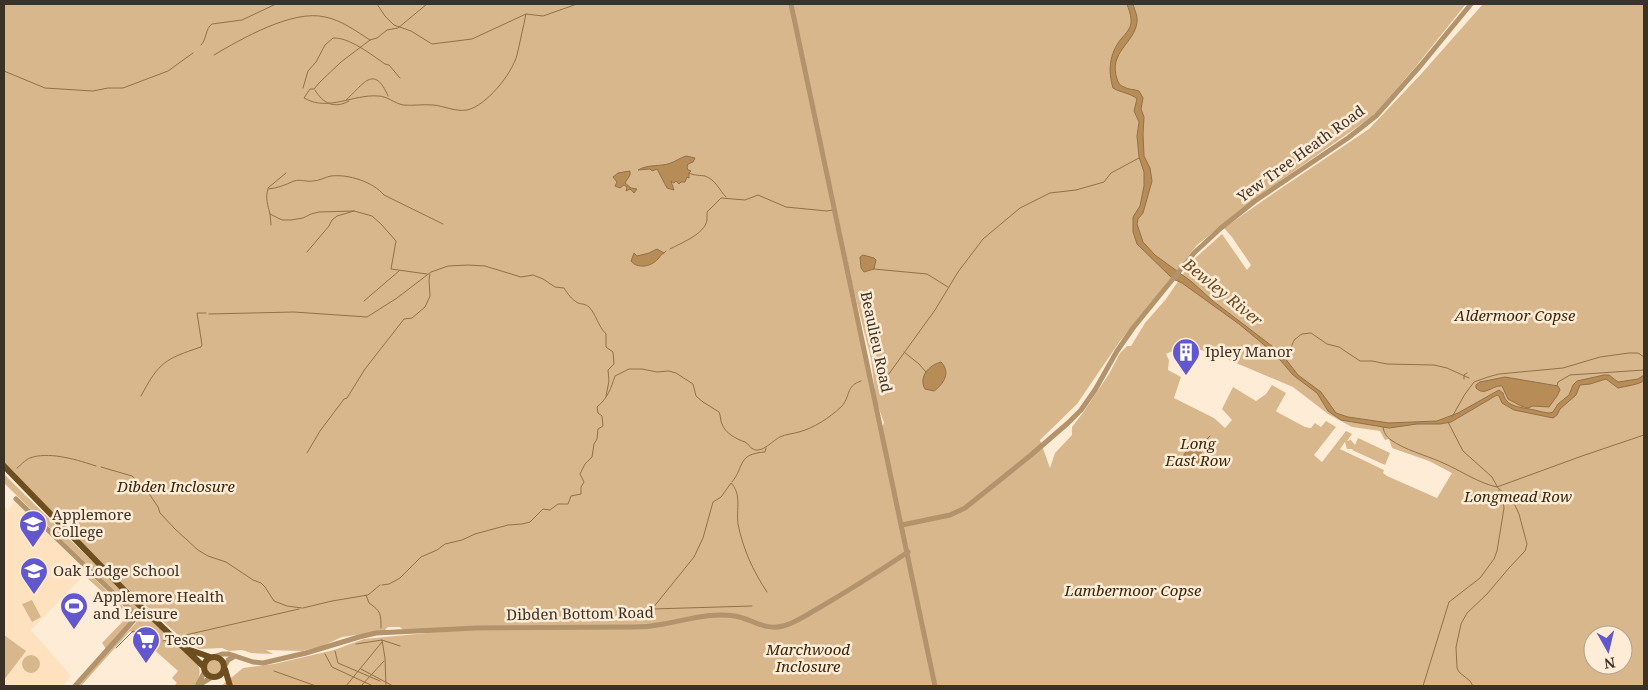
<svg xmlns="http://www.w3.org/2000/svg" width="1648" height="690" font-family="'Noto Serif',serif">
	<rect width="100%" height="100%" fill="#ffecd6"/>
	<path fill="#fee2bf" d="M15 502 87 572 31 630 71 676 63 686H4V506L8 510Z"/>
	<path fill="#d9b78d" fill-rule="evenodd" d="M4 4H790L880 430 884 423 876 400 871 359 853 287 793 4H1466L1417 65 1373 116 1260 195 1197 245 1120 341 1077 404 1040 440 1050 468 1055 453 1072 435V427L1082 414 1109 374 1120 353 1127 346H1131L1145 323 1166 299 1192 261 1222 234 1247 270 1251 265 1232 237 1224 228 1271 195 1369 129 1422 73 1483 4H1644V686H208L210 685 221 686 243 668 274 664 334 650 364 639 427 633 402 629 400 627H388L384 631 342 637 322 646 302 651 266 650 273 654 251 653 242 650 229 651 222 648 199 649 180 637 116 578 4 462ZM1186 345 1222 357 1293 387 1328 414 1352 427 1380 431 1385 440 1389 439 1392 448 1429 461 1452 473 1437 498 1387 476 1383 473 1384 470 1340 449 1345 442 1347 449H1353L1352 450 1385 465 1390 453 1358 438 1355 445 1351 440 1347 441 1352 434 1346 431 1322 462 1314 455 1336 427 1326 421 1321 427 1315 423 1311 428 1305 427 1279 413 1276 411 1286 393 1272 385 1266 394 1256 401 1233 387 1222 409 1232 420 1225 428 1214 418 1174 398 1181 377 1168 370 1169 360 1166 354ZM1593 635H1623V665H1593Z
		M4 474 173 642C189 655 210 664 194 686H174L177 683 172 678 178 671 142 639 141 640 130 631 81 686H78L112 647 136 623 137 616 134 610 4 483Z
		M89 573 129 613 131 623 106 649 102 643 127 617 126 613 87 578 86 575Z
		M32 600 41 617 32 622 22 604Z
		M4 635 26 651 4 680Z
		M22 664a9 9 0 1 1 18 0a9 9 0 1 1-18 0Z
		M206 667a8 8 0 1 1 16 0a8 8 0 1 1-16 0Z"/>
	<path fill="#b78c56" stroke="#927148" d="M1127 4H1133C1134 9 1138 16 1137 22 1135 43 1108 52 1117 79 1118 82 1120 86 1124 87 1129 90 1134 89 1139 91L1143 98 1141 109 1144 117 1143 134 1144 156 1150 168 1152 181 1143 213 1138 219 1137 224 1143 242 1155 255 1192 282 1213 301 1281 353 1298 375 1321 392 1336 413 1348 417 1389 423 1437 421 1458 413 1499 390 1503 393C1506 408 1522 407 1534 410 1539 411 1545 413 1550 413L1553 412 1558 404 1569 395 1573 385 1577 381 1604 375H1609L1618 382 1638 379 1644 375V381C1637 385 1626 386 1618 388L1606 379 1590 384 1580 385 1576 395 1560 409 1557 415 1553 418 1514 410 1502 403 1499 396 1497 395 1451 422 1440 424H1417L1389 428 1341 420 1328 411 1317 393 1293 375 1275 354 1239 324 1182 283 1173 279 1137 244 1133 232V217L1140 206 1144 186V172L1139 157 1137 136 1139 122 1134 111 1137 99C1131 93 1121 93 1113 88 1108 71 1109 54 1121 39 1126 33 1132 28 1131 19 1131 14 1128 8 1127 4Z
		M686 156 695 158 693 162 688 164 687 167 688 170 691 171 689 173V178L687 177 685 182H681L679 184 676 181 674 183 671 181 674 190 667 188 657 169 652 171 650 169 638 170C648 164 660 167 671 163 676 161 680 158 686 156Z
		M630 171V175L625 183 631 188 637 189 634 193 630 189 626 191 627 187 624 185 620 188 615 186 617 182 613 177 618 173Z
		M657 249 664 253C661 254 660 257 658 259 651 267 637 269 631 261L634 253 637 256 649 253Z
		M863 255 874 258 876 260 874 269 864 272 861 268 860 257Z
		M941 362C951 372 944 384 934 391L925 389C918 377 929 365 941 362Z
		M1505 377 1558 386 1560 390 1557 396 1549 407 1533 406 1528 408 1521 406 1508 399 1502 386C1492 385 1485 397 1476 388V385L1480 382Z
		M1192 444 1198 448 1204 457C1203 465 1196 465 1189 465L1182 460 1183 456Z"/>
	<g fill="none" stroke-linecap="round" stroke-linejoin="round">
		<path stroke="#927148" stroke-width="1" d="M377 4 385 16 394 25 411 31 432 44 472 39 526 14 543 16 577 4
			M427 4 398 28 387 30 377 38 370 40 341 62 320 82 314 89H310L304 98C328 112 353 94 378 96 387 96 394 103 403 105 413 106 423 104 433 105 445 106 455 112 467 110 486 106 512 74 517 55 520 42 523 28 526 14
			M201 45C207 39 205 29 212 24L242 20 276 4
			M214 55C241 39 293 9 325 17 341 20 356 31 370 40
			M4 71 45 88 93 91 108 88H123L168 71 193 53
			M303 88 308 71 316 62 325 45 333 38C349 37 372 55 385 64L389 65 400 78
			M315 90C323 104 335 109 349 101
			M346 100C363 85 374 63 388 96
			M689 173C695 176 700 175 705 176 716 180 719 190 726 197
			M268 188 286 173
			M354 211 319 212 311 214 303 218 291 220H282L270 214C268 206 265 197 268 189 278 188 285 185 294 181 301 179 306 182 313 181 319 181 325 177 331 176 349 174 373 182 384 195L443 224
			M270 214 271 225
			M670 249C681 243 705 234 707 220 707 217 707 214 707 212L721 198 745 200 758 195 786 207 827 211 833 210
			M307 252 329 226 332 220 337 216 354 211 372 216 381 224 396 241 391 269 427 274
			M664 253 666 251
			M874 269 927 274 948 287
			M364 301 399 271
			M209 314 294 312 367 317 397 298 431 272 448 266 468 265 485 266 521 277 533 275 543 279 555 287 564 288C568 294 571 299 578 303 581 304 586 304 589 307 596 314 598 326 606 334V347L613 352 614 364 608 370 609 381 606 396
			M904 352 919 364 926 372
			M1282 356C1292 354 1290 346 1295 339 1296 339 1301 334 1302 334L1311 333 1327 344 1339 347 1360 361H1372L1387 364 1434 365 1447 368 1469 378
			M1464 379V375L1467 373
			M883 382 935 310 958 272 983 239 1020 208 1050 193 1076 190 1104 182 1111 173 1139 158
			M1557 386 1558 382 1570 375 1644 370
			M141 396C159 362 165 359 201 347L202 345 197 313H206
			M1452 417 1465 394 1474 382 1488 377 1499 374 1563 368 1600 357 1629 353H1638L1644 357
			M1448 422 1463 451 1492 477 1498 488 1513 501 1519 514 1527 544 1525 551 1509 568 1487 594 1467 613 1461 624 1456 647 1457 668 1459 672 1470 681 1473 686
			M1383 427C1384 433 1386 436 1391 440 1405 450 1425 455 1441 462 1460 470 1478 483 1497 487L1582 456 1644 435
			M1198 448 1210 436
			M307 453 320 431 344 399 347 398 365 369 404 319 412 318 425 307 430 296 429 280 430 274
			M101 467 132 476 146 489 158 507 160 513 175 529 198 550 208 556 226 562 253 580 261 583 265 587 274 601 287 606 302 608
			M17 468C22 464 27 458 33 457 52 452 78 460 96 466
			M732 482C745 466 737 454 765 452L766 448
			M382 585 389 584 400 578 421 557 437 550 445 544 462 540 475 534 508 525 522 524 530 522 543 509 550 510 558 504H568L571 496 581 494V487L584 482 580 474 585 464 592 457 594 444 597 439 598 429 603 426 602 416 598 413 597 407C608 398 611 388 615 376L629 369H642L657 372 669 371 676 373 693 384 696 396 703 402 719 412C721 416 720 420 722 424 725 433 736 439 745 442 749 444 750 448 753 449 762 454 773 440 780 437 786 434 792 434 799 432 814 428 829 418 841 407 851 397 845 386 861 381
			M366 595 369 603C381 611 381 614 381 628
			M752 606 652 609 694 557 703 538 713 502 721 497 731 483C742 494 736 510 738 524 743 549 753 571 767 592
			M303 608 332 601 368 595 380 585
			M177 637 299 609
			M382 640 400 646
			M163 641 170 639
			M356 644 382 640 385 658 386 686
			M116 648 133 631 149 638 154 642 158 641
			M335 651 338 663 380 681
			M325 654 332 667 373 686
			M361 669 393 686
			M274 671 316 686
			M346 686 382 642
			M361 686 384 661
			M1423 686 1449 602 1480 578 1494 559 1497 551 1504 508 1503 501 1498 495 1499 490"/>
		<path stroke="#b3936b" stroke-width="5" d="M791 4 935 686
			M16 499 134 613V620L75 686
			M902 525 950 515 965 508 1031 455 1068 423 1081 410 1095 390 1117 351 1133 328 1194 253 1221 228 1255 201 1348 138 1376 116 1421 65 1471 4
			M216 656 222 654H229L253 662 263 663 306 653 359 637 376 633 476 628 633 627C644 627 654 626 664 624 687 620 711 612 735 616 752 619 765 631 783 626 795 623 806 615 817 609 848 591 878 572 908 552
			M225 666 228 660 235 656
			M198 684 205 671
			M197 686 212 677"/>
		<path stroke="#6e4d1f" stroke-width="6" d="M4 466 133 599 204 667
			M190 650 210 657
			M204 667a10 10 0 1 1 20 0a10 10 0 1 1-20 0Z
			M225 669 230 686"/>
	</g>
	<defs>
		<g id="building-pin" transform="scale(1.4375)"><path d="M0 17L-7.5 6A9.5 9.5 0 1 1 7.5 6Z" fill="#6257cf" stroke="#ffecd6"/><path d="M-4-6H4V6H1V3H-1V6H-4ZM-2.5-4.3h1.7v1.8h-1.7ZM.8-4.3h1.7v1.8H.8ZM-2.5-1h1.7V.8h-1.7ZM.8-1h1.7V.8H.8Z" fill="#fff"/></g>
		<g id="school-pin" transform="scale(1.4375)"><path d="M0 17L-7.5 6A9.5 9.5 0 1 1 7.5 6Z" fill="#6257cf" stroke="#ffecd6"/><path d="M0-5L7-2L0 1L-7-2ZM-4 1L0 2.5L4 1V4Q0 6-4 4Z" fill="#fff"/></g>
		<g id="stadium-pin" transform="scale(1.4375)"><path d="M0 17L-7.5 6A9.5 9.5 0 1 1 7.5 6Z" fill="#6257cf" stroke="#ffecd6"/><path d="M0-5a6.5 5 0 1 0 0 10a6.5 5 0 1 0 0-10ZM-3.5-1.8h7v3.6h-7Z" fill="#fff"/></g>
		<g id="supermarket-pin" transform="scale(1.4375)"><path d="M0 17L-7.5 6A9.5 9.5 0 1 1 7.5 6Z" fill="#6257cf" stroke="#ffecd6"/><path d="M-6-5.5h2.5l.6 2H6L4.5 2H-2.5L-4.4-4H-6ZM-1.5 3.2a1.3 1.3 0 1 0 .1 0ZM3 3.2a1.3 1.3 0 1 0 .1 0Z" fill="#fff"/></g>
	</defs>
	<g fill-rule="evenodd">
		<use href="#building-pin" x="1186" y="352"/>
		<use href="#school-pin" x="33" y="524"/>
		<use href="#school-pin" x="34" y="571"/>
		<use href="#stadium-pin" x="74" y="606"/>
		<use href="#supermarket-pin" x="146" y="640"/>
	</g>
	<g text-anchor="middle" stroke-width="5" stroke-linejoin="round" paint-order="stroke">
		<g font-size="15" fill="#3b3227" stroke="#ffecd6">
			<text transform="translate(1301 154) rotate(-36)" y="5">Yew Tree Heath Road</text>
			<text transform="translate(876 342) rotate(78)" y="5">Beaulieu Road</text>
			<text transform="translate(580 614) rotate(-1)" y="5">Dibden Bottom Road</text>
		</g>
		<g font-size="15" font-style="italic" fill="#39260d" stroke="#ffecd6">
			<text x="1515" y="321">Aldermoor Copse</text>
			<text x="1198" y="449">Long<tspan x="1198" dy="17">East Row</tspan></text>
			<text x="176" y="492">Dibden Inclosure</text>
			<text x="1518" y="502">Longmead Row</text>
			<text x="1133" y="596">Lambermoor Copse</text>
			<text x="808" y="655">Marchwood<tspan x="808" dy="17">Inclosure</tspan></text>
		</g>
		<g font-size="15" fill="#3b3227" stroke="#ffecd6" text-anchor="start">
			<text x="1205" y="357">Ipley Manor</text>
			<text x="52" y="520">Applemore<tspan x="52" dy="17">College</tspan></text>
			<text x="53" y="576">Oak Lodge School</text>
			<text x="93" y="602">Applemore Health<tspan x="93" dy="17">and Leisure</tspan></text>
			<text x="165" y="645">Tesco</text>
		</g>
		<g font-size="16" font-style="italic" fill="#694a20" stroke="#ffecd6">
			<text transform="translate(1223 292) rotate(39)" y="6">Bewley River</text>
		</g>
	</g>
	<rect width="1648" height="690" fill="none" stroke="#3b3227" stroke-width="10"/>
	<g transform="translate(1608 650) rotate(172)"><circle r="24" fill="#ffecd6" stroke="#b1a290"/>
	<path d="M0-4L9 19L0 12L-9 19Z" fill="#6257cf"/>
	<text y="-8" font-size="14" font-weight="bold" text-anchor="middle" fill="#3b3227">N</text>
	</g>
</svg>
